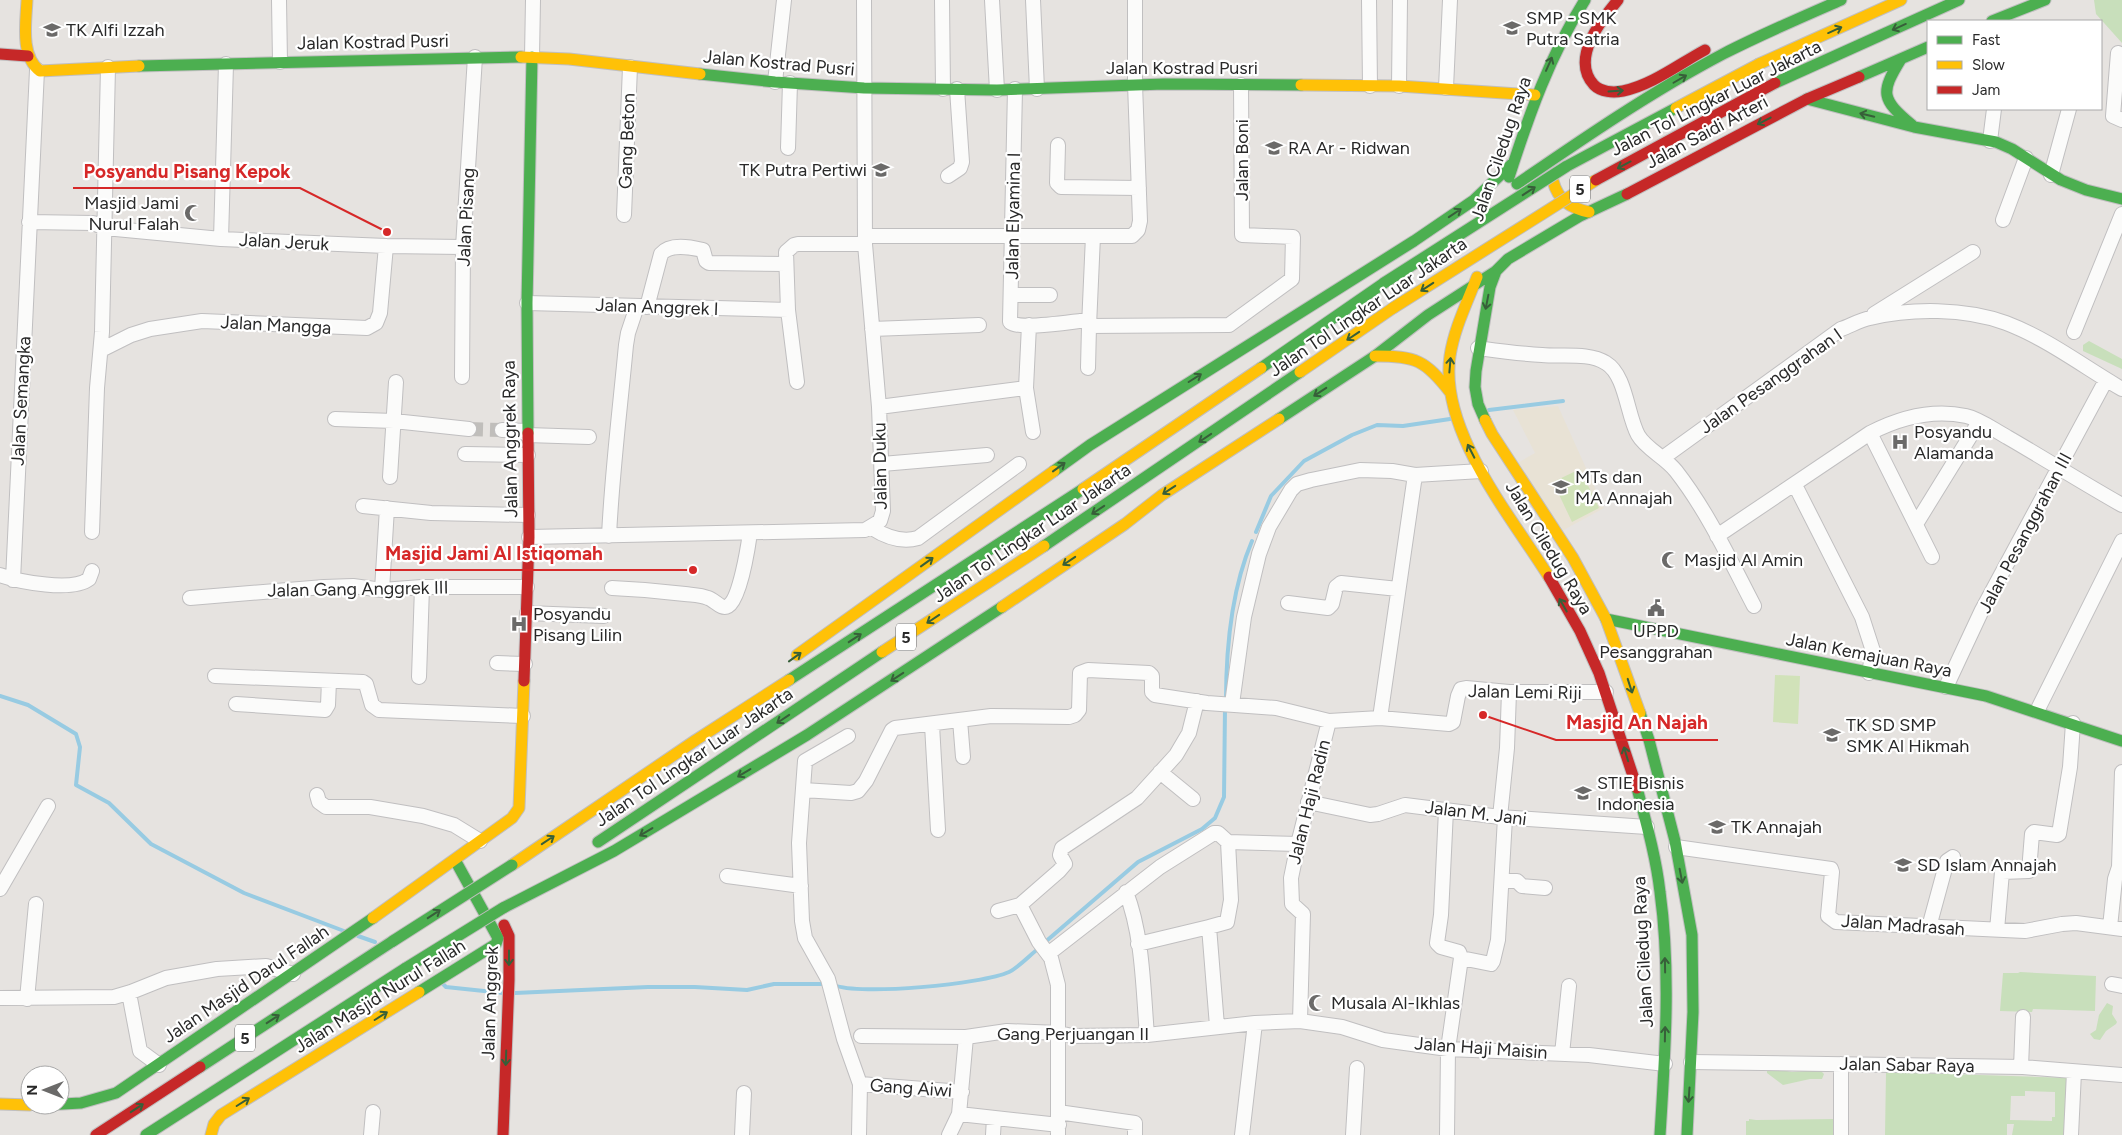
<svg xmlns="http://www.w3.org/2000/svg" width="2122" height="1135" font-family="Figtree,sans-serif">
	<rect width="100%" height="100%" fill="#e6e3e0"/>
	<path fill="#e8e2d5" d="M1558 406 1604 508 1558 533 1514 465 1535 453 1513 410Z"/>
	<path fill="#c8dfbb" fill-rule="evenodd" d="M2094 0H2122V43L2096 14Z
		M2089 341 2122 359V369L2083 351V345Z
		M2020 972 2096 976 2095 1011 2033 1009 2032 1012 2000 1011 2003 973H2018Z
		M2107 1003 2113 1006 2112 1014 2117 1022 2116 1024 2106 1031 2100 1040 2094 1039 2090 1034 2096 1030 2099 1015Z
		M1775 1069 1792 1072 1820 1070 1824 1074 1822 1079H1810L1783 1085 1767 1073V1070Z
		M1886 1072 2071 1078 2068 1135H2012L2014 1124H2007V1135H1885ZM2025 1091 2055 1092V1117H2052V1121L2010 1120 2011 1096H2025Z
		M1749 1119 1756 1120 1836 1119V1135H1746V1121H1749Z"/>
	<path fill="#d1e2b9" d="M1580 469 1599 508 1572 522 1553 482Z
		M1775 675 1800 676 1798 724 1773 722Z"/>
	<g fill="none" stroke-linecap="round" stroke-linejoin="round">
		<path stroke="#98cbe2" stroke-width="4" d="M1489 410 1563 401
			M1256 532 1271 496 1304 461 1352 435 1377 425 1403 426 1450 419
			M0 696 28 705 76 734 80 747 76 785 109 803 151 844 244 893 344 931
			M1226 701C1226 648 1231 590 1252 541
			M358 936 375 942
			M1044 943 1138 862 1202 829 1215 818 1224 797 1225 708
			M444 985 446 987 503 993
			M834 985C859 996 983 984 1009 972 1019 967 1030 955 1039 948
			M515 993 648 987H695L747 990 774 984H825"/>
		<path stroke="#c0bebb" stroke-width="14" stroke-dasharray="14 7" stroke-linecap="butt" d="M469 429 502 430"/>
		<g stroke="#c0bfc0" stroke-width="16">
			<path id="street" d="M279 0 280 62
				M942 0 943 89
				M992 0 997 90
				M1033 0 1037 89
				M1135 0V84L1140 221 1138 230 1132 236H1093L1089 326 1229 325 1292 279 1293 237 1242 235 1241 85
				M1369 0 1370 86
				M2118 53 2113 116 2122 120
				M532 57 533 0
				M775 82 784 0
				M1399 86 1400 0
				M1446 88 1450 0
				M1015 89 1010 322C1021 331 1074 321 1089 320
				M1990 141 1994 109
				M1058 145 1057 183 1061 187 1139 188
				M788 148 790 83
				M2051 175 2069 109
				M948 176 960 168 962 162 957 89
				M624 215 630 67
				M2003 220 2026 158
				M29 222 93 223 105 228 221 239 386 246 463 247
				M865 236H1093
				M221 239 226 64
				M1011 295H1050
				M527 303 788 310
				M647 307 661 254C670 243 690 247 703 250L706 261 709 263 786 264
				M1874 314 1973 252
				M1029 325 1026 388 1033 432
				M872 329 979 325
				M2074 332 2122 214
				M1478 348C1500 351 1521 354 1542 355 1562 357 1589 352 1606 363 1626 375 1627 415 1638 435 1646 449 1665 457 1676 471 1708 512 1730 560 1754 606
				M101 350 131 335 150 329 202 321 367 328 376 323 380 313 386 246
				M1088 368 1089 326
				M462 377 463 247 475 57
				M797 382 788 310 786 252 794 245 798 244H865
				M879 407 1026 388
				M335 419 394 421 469 429
				M502 430 527 431
				M1870 433 1932 557
				M527 435 589 437
				M465 454 528 455
				M1664 457 1841 329C1850 326 1860 320 1870 318 1911 308 1965 308 2006 323 2048 339 2084 367 2122 389
				M882 464 987 455
				M390 477 396 382
				M1795 485 1862 617 1873 651 1869 673
				M363 506 431 513 528 515
				M1916 524 1979 422
				M872 528C886 537 901 543 918 538L1019 464
				M92 532 97 388 102 332 108 67
				M609 536C612 472 620 409 626 345L628 333 637 306
				M1717 536 1870 433C1899 418 1933 409 1966 416 1980 419 1994 430 2007 437 2045 459 2083 483 2122 505
				M529 537 865 530 880 521 883 511 879 407 865 244 864 0
				M0 575C20 582 72 592 89 579L92 571
				M13 580 37 70
				M612 588C637 589 661 591 685 594 693 595 701 595 708 598 715 600 721 610 728 606 740 599 748 547 750 533
				M382 590 387 508
				M190 598 324 587 353 586 382 590 422 587H527
				M1288 603 1328 608 1332 604 1336 587 1341 583 1398 589
				M527 613 604 616
				M497 663 525 664
				M215 676 363 682 366 684 372 705 379 710 523 716
				M419 677 422 587
				M1946 687 1982 610 2106 380
				M236 704 325 710 328 705 329 681
				M1232 704 1244 617 1259 554 1269 527 1291 490 1297 484 1311 480 1360 470 1392 471 1415 475
				M2037 711 2122 541
				M1380 718 1449 724 1453 722 1458 696 1461 689 1466 688 1509 692H1606
				M960 720 963 757
				M932 725 938 830
				M848 736 805 761 799 843 802 921 805 938 828 979 844 1039 860 1084 859 1135
				M1160 772 1193 799
				M803 790 851 793 858 791 866 781 892 730 895 728 991 716 1069 717 1075 715 1079 710 1080 673 1088 670 1149 673 1152 676V692L1155 695 1207 703 1276 708 1329 721 1380 718 1415 475 1481 471
				M317 795 319 802 326 807H370L423 816 454 825 480 841
				M1308 802 1370 815 1378 814 1405 805 1500 817 1647 827
				M1446 810 1441 915 1437 943 1441 947 1459 952 1461 957
				M1500 817 1507 748 1509 692
				M1228 842 1298 844
				M1676 847 1831 869 1832 872 1828 916 1836 922 2025 931 2062 924 2076 923 2122 929
				M727 876 801 886
				M1502 877 1508 881H1517L1522 886 1545 888
				M0 889 48 806
				M1126 892C1143 936 1143 988 1147 1035
				M1020 905 1039 942 1051 958 1058 985V1135
				M998 911 1020 905 1059 871 1065 864 1060 855 1062 848 1137 798 1176 755 1189 733 1197 701
				M1929 927 1947 861 1953 857
				M2110 927 2115 879 2119 867 2122 772
				M1997 930 2002 872 2029 871 2032 834 2034 832 2057 835 2059 834 2070 767 2073 723
				M1138 944 1209 927
				M1048 954 1160 867 1214 833H1218L1228 842 1231 900 1227 922 1209 927 1217 1026
				M2112 984 2122 986
				M129 993 140 1051 159 1065
				M0 998 114 997 131 992 166 978 217 969 266 966 293 974
				M27 999 36 904
				M1300 1021 1342 1027 1383 1040 1448 1049 1589 1055 1665 1064
				M861 1036 966 1037 1007 1031 1059 1033 1072 1036 1147 1035 1255 1023
				M1562 1054 1569 986
				M1691 1062 2023 1067 2122 1075
				M2021 1067 2023 1017
				M860 1084 962 1092
				M1058 1112 1135 1123V1135
				M959 1114 1059 1125
				M371 1135 373 1112
				M742 1135 744 1093
				M949 1135 959 1114 966 1037
				M993 1135 994 1118
				M1242 1135 1255 1023 1300 1021 1303 914 1292 904 1291 878 1298 844 1329 721
				M1353 1135 1357 1068
				M1447 1135 1448 1049 1461 958 1491 964 1493 961 1498 940 1505 818
				M1841 1135V1064
				M2071 1135 2074 1072"/>
		</g>
		<g stroke="#c0bfc0" stroke-width="13">
			<path id="fast" d="M1992 21 2045 0
				M1901 59C1880 93 1881 99 1912 125
				M139 66 521 57
				M700 74 775 82 864 88 997 90 1164 84 1301 85
				M1859 77 1928 47
				M1775 83 1959 0
				M1807 99 1914 127 1996 142 2012 149 2061 180 2086 190 2122 199
				M1509 177C1529 115 1550 55 1585 0
				M1517 184C1584 138 1651 92 1723 54 1762 34 1802 17 1841 0
				M1261 368 1384 283
				M1279 419 1375 356 1428 315 1496 271
				M1485 420 1478 404 1475 387 1476 371 1490 287 1496 271 1508 259 1580 216 1627 194
				M528 433 527 303 532 57
				M1054 471 1090 445 1414 241 1474 200 1514 162
				M1044 546 1300 372
				M1606 619 1986 696 2122 741
				M789 680 1083 489
				M1640 713 1649 740 1675 841 1692 935 1693 1012 1687 1135
				M1637 788C1646 822 1656 857 1660 892 1671 972 1665 1055 1660 1135
				M598 842 882 652
				M503 908 614 851 807 735 1002 607
				M419 992 496 944 498 938 455 860
				M200 1067 393 941
				M45 1105 81 1103 116 1093 373 918
				M146 1135 406 968"/>
		</g>
		<g stroke="#c0bfc0" stroke-width="13">
			<path id="slow" d="M27 0C26 22 20 56 40 71L139 66
				M521 57 569 59 700 74
				M1759 64 1901 0
				M1301 85 1399 86 1535 95
				M1553 181C1558 200 1570 208 1589 212
				M1477 277C1467 303 1454 329 1450 356 1439 431 1511 516 1549 577
				M1375 356C1416 356 1425 360 1450 392
				M1300 372 1393 308
				M1485 420 1492 434 1573 558 1606 619 1640 713
				M1083 489 1261 368
				M1002 607 1125 524 1162 495 1279 419
				M882 652 1044 546
				M797 655 1054 471
				M512 865 696 740 789 680
				M373 918 512 818 519 808 524 681
				M0 1104 30 1105
				M211 1135 214 1124 221 1115 419 992"/>
		</g>
		<g stroke="#c0bfc0" stroke-width="13">
			<path id="jam" d="M1618 0C1601 20 1570 59 1594 85 1601 92 1613 93 1623 91 1652 85 1679 64 1705 50
				M0 54 28 56
				M1627 194 1807 99 1859 77
				M1549 577 1580 631 1599 673 1637 788
				M524 681 529 537 528 433
				M96 1135 200 1067
				M503 1135 509 980V936L504 925"/>
		</g>
		<use href="#street" stroke="#fbfbfa" stroke-width="14"/>
		<use href="#fast" stroke="#4caf50" stroke-width="11"/>
		<use href="#slow" stroke="#ffc107" stroke-width="11"/>
		<use href="#jam" stroke="#c62828" stroke-width="11"/>
		<g stroke="#bfbebd" stroke-width="13" stroke-linecap="butt">
			<path id="fast-bridge" d="M1384 283 1567 166 1676 108
				M393 941 512 865
				M406 968 503 908"/>
		</g>
		<g stroke="#bfbebd" stroke-width="13" stroke-linecap="butt">
			<path id="slow-bridge" d="M1676 108 1759 64
				M1393 308 1596 180"/>
		</g>
		<g stroke="#bfbebd" stroke-width="13" stroke-linecap="butt">
			<path id="jam-bridge" d="M1596 180 1775 83"/>
		</g>
		<use href="#fast-bridge" stroke="#4caf50" stroke-width="11"/>
		<use href="#slow-bridge" stroke="#ffc107" stroke-width="11"/>
		<use href="#jam-bridge" stroke="#c62828" stroke-width="11"/>
	</g>
	<defs><path id="oneway-shaft" d="M-6 0H5M1.5-3L5.5 0L1.5 3" fill="none" stroke-width="1.6" stroke-linecap="round" stroke-linejoin="round" transform="scale(1.25)"/></defs>
	<g stroke="#375f39">
		<use href="#oneway-shaft" transform="translate(1899 27) rotate(156)"/>
		<use href="#oneway-shaft" transform="translate(1835 30) rotate(-24)"/>
		<use href="#oneway-shaft" transform="translate(1549 64) rotate(-66)"/>
		<use href="#oneway-shaft" transform="translate(1680 79) rotate(-30)"/>
		<use href="#oneway-shaft" transform="translate(1616 91) rotate(-4)"/>
		<use href="#oneway-shaft" transform="translate(1867 115) rotate(-166)"/>
		<use href="#oneway-shaft" transform="translate(1764 121) rotate(153)"/>
		<use href="#oneway-shaft" transform="translate(1624 165) rotate(152)"/>
		<use href="#oneway-shaft" transform="translate(1529 191) rotate(-33)"/>
		<use href="#oneway-shaft" transform="translate(1455 213) rotate(-34)"/>
		<use href="#oneway-shaft" transform="translate(1427 287) rotate(147)"/>
		<use href="#oneway-shaft" transform="translate(1487 302) rotate(101)"/>
		<use href="#oneway-shaft" transform="translate(1353 336) rotate(146)"/>
		<use href="#oneway-shaft" transform="translate(1450 365) rotate(-85)"/>
		<use href="#oneway-shaft" transform="translate(1195 378) rotate(-32)"/>
		<use href="#oneway-shaft" transform="translate(1320 392) rotate(147)"/>
		<use href="#oneway-shaft" transform="translate(1205 438) rotate(146)"/>
		<use href="#oneway-shaft" transform="translate(1471 451) rotate(-117)"/>
		<use href="#oneway-shaft" transform="translate(1059 467) rotate(-36)"/>
		<use href="#oneway-shaft" transform="translate(1169 490) rotate(147)"/>
		<use href="#oneway-shaft" transform="translate(1098 510) rotate(146)"/>
		<use href="#oneway-shaft" transform="translate(1069 561) rotate(146)"/>
		<use href="#oneway-shaft" transform="translate(927 562) rotate(-36)"/>
		<use href="#oneway-shaft" transform="translate(1563 605) rotate(-120)"/>
		<use href="#oneway-shaft" transform="translate(933 619) rotate(146)"/>
		<use href="#oneway-shaft" transform="translate(855 638) rotate(-33)"/>
		<use href="#oneway-shaft" transform="translate(795 657) rotate(-36)"/>
		<use href="#oneway-shaft" transform="translate(897 677) rotate(147)"/>
		<use href="#oneway-shaft" transform="translate(1630 686) rotate(72)"/>
		<use href="#oneway-shaft" transform="translate(783 719) rotate(146)"/>
		<use href="#oneway-shaft" transform="translate(1626 754) rotate(-107)"/>
		<use href="#oneway-shaft" transform="translate(744 773) rotate(149)"/>
		<use href="#oneway-shaft" transform="translate(646 832) rotate(149)"/>
		<use href="#oneway-shaft" transform="translate(548 840) rotate(-34)"/>
		<use href="#oneway-shaft" transform="translate(1681 876) rotate(79)"/>
		<use href="#oneway-shaft" transform="translate(434 914) rotate(-33)"/>
		<use href="#oneway-shaft" transform="translate(509 958) rotate(90)"/>
		<use href="#oneway-shaft" transform="translate(1665 965) rotate(-91)"/>
		<use href="#oneway-shaft" transform="translate(381 1016) rotate(-32)"/>
		<use href="#oneway-shaft" transform="translate(273 1019) rotate(-33)"/>
		<use href="#oneway-shaft" transform="translate(1665 1034) rotate(-89)"/>
		<use href="#oneway-shaft" transform="translate(506 1058) rotate(92)"/>
		<use href="#oneway-shaft" transform="translate(1689 1095) rotate(94)"/>
		<use href="#oneway-shaft" transform="translate(243 1102) rotate(-32)"/>
		<use href="#oneway-shaft" transform="translate(137 1108) rotate(-33)"/>
	</g>
	<defs>
		<g id="school-bare" transform="scale(1.35)"><path d="M0-5L7-2L0 1L-7-2ZM-4 1L0 2.5L4 1V4Q0 6-4 4Z" fill="#6b6a69" stroke="#fff" stroke-width="2.5" paint-order="stroke"/></g>
		<g id="mosque-bare" transform="scale(1.35)"><path d="M3.5-4.9A6 6 0 1 0 3.5 4.9A5 5 0 1 1 3.5-4.9Z" fill="#6b6a69" stroke="#fff" stroke-width="2.5" paint-order="stroke"/></g>
		<g id="hospital-bare" transform="scale(1.35)"><path d="M-5-5h3v3.5h4V-5h3V5h-3V1.5h-4V5h-3Z" fill="#6b6a69" stroke="#fff" stroke-width="2.5" paint-order="stroke"/></g>
		<g id="civic-bare" transform="scale(1.35)"><path d="M-.6-6.5H3V-4.5H.6V-3L4-1V1h2V6H-6V1h2V-1L-.6-3ZM-1.2 2.5V6h2.4V2.5Z" fill="#6b6a69" stroke="#fff" stroke-width="2.5" paint-order="stroke"/></g>
		<g id="university-bare" transform="scale(1.35)"><path d="M0-5L7-2L0 1L-7-2ZM-4 1L0 2.5L4 1V4Q0 6-4 4Z" fill="#6b6a69" stroke="#fff" stroke-width="2.5" paint-order="stroke"/></g>
	</defs>
	<g fill-rule="evenodd">
		<use href="#school-bare" x="1512" y="28"/>
		<use href="#school-bare" x="52" y="30"/>
		<use href="#school-bare" x="1274" y="148"/>
		<use href="#school-bare" x="881" y="170"/>
		<use href="#mosque-bare" x="193" y="213"/>
		<use href="#hospital-bare" x="1900" y="442"/>
		<use href="#school-bare" x="1561" y="487"/>
		<use href="#mosque-bare" x="1670" y="560"/>
		<use href="#civic-bare" x="1656" y="608"/>
		<use href="#hospital-bare" x="519" y="624"/>
		<use href="#school-bare" x="1832" y="735"/>
		<use href="#university-bare" x="1583" y="793"/>
		<use href="#school-bare" x="1717" y="827"/>
		<use href="#school-bare" x="1903" y="865"/>
		<use href="#mosque-bare" x="1317" y="1003"/>
	</g>
	<g text-anchor="middle" stroke-width="4.5" stroke-linejoin="round" paint-order="stroke">
		<g fill="#fff" stroke="#696969" stroke-width="1">
			<rect x="1570" y="175.5" width="20" height="27" rx="4"/>
			<rect x="896" y="623.5" width="20" height="27" rx="4"/>
			<rect x="235" y="1024.5" width="20" height="27" rx="4"/>
		</g>
		<g font-size="16" font-weight="bold" fill="#292929">
			<text x="1580" y="195">5</text>
			<text x="906" y="643">5</text>
			<text x="245" y="1044">5</text>
		</g>
		<g font-size="18" fill="#292929" stroke="#fff" text-anchor="start">
			<text x="1526" y="24">SMP - SMK<tspan x="1526" dy="21">Putra Satria</tspan></text>
			<text x="66" y="36">TK Alfi Izzah</text>
			<text x="1288" y="154">RA Ar - Ridwan</text>
			<text x="867" y="176" text-anchor="end">TK Putra Pertiwi</text>
			<text x="179" y="209" text-anchor="end">Masjid Jami<tspan x="179" dy="21">Nurul Falah</tspan></text>
			<text x="1914" y="438">Posyandu<tspan x="1914" dy="21">Alamanda</tspan></text>
			<text x="1575" y="483">MTs dan<tspan x="1575" dy="21">MA Annajah</tspan></text>
			<text x="1684" y="566">Masjid Al Amin</text>
			<text x="533" y="620">Posyandu<tspan x="533" dy="21">Pisang Lilin</tspan></text>
			<text x="1656" y="637" text-anchor="middle">UPPD<tspan x="1656" dy="21">Pesanggrahan</tspan></text>
			<text x="1846" y="731">TK SD SMP<tspan x="1846" dy="21">SMK Al Hikmah</tspan></text>
			<text x="1597" y="789">STIE Bisnis<tspan x="1597" dy="21">Indonesia</tspan></text>
			<text x="1731" y="833">TK Annajah</text>
			<text x="1917" y="871">SD Islam Annajah</text>
			<text x="1331" y="1009">Musala Al-Ikhlas</text>
		</g>
		<g font-size="18" fill="#292929" stroke="#fff">
			<text transform="translate(373 42) rotate(-1)" y="6">Jalan Kostrad Pusri</text>
			<text transform="translate(779 63) rotate(5)" y="6">Jalan Kostrad Pusri</text>
			<text x="1182" y="74">Jalan Kostrad Pusri</text>
			<text transform="translate(1716 98) rotate(-27)" y="6">Jalan Tol Lingkar Luar Jakarta</text>
			<text transform="translate(1707 132) rotate(-28)" y="6">Jalan Saidi Arteri</text>
			<text transform="translate(627 141) rotate(-88)" y="6">Gang Beton</text>
			<text transform="translate(1501 149) rotate(-71)" y="6">Jalan Ciledug Raya</text>
			<text transform="translate(1242 160) rotate(-90)" y="6">Jalan Boni</text>
			<text transform="translate(1013 216) rotate(-89)" y="6">Jalan Elyamina I</text>
			<text transform="translate(466 217) rotate(-87)" y="6">Jalan Pisang</text>
			<text transform="translate(284 242) rotate(3)" y="6">Jalan Jeruk</text>
			<text transform="translate(657 307) rotate(2)" y="6">Jalan Anggrek I</text>
			<text transform="translate(1368 307) rotate(-34)" y="6">Jalan Tol Lingkar Luar Jakarta</text>
			<text transform="translate(276 325) rotate(3)" y="6">Jalan Mangga</text>
			<text transform="translate(1771 381) rotate(-35)" y="6">Jalan Pesanggrahan I</text>
			<text transform="translate(21 401) rotate(-87)" y="6">Jalan Semangka</text>
			<text transform="translate(510 439) rotate(-91)" y="6">Jalan Anggrek Raya</text>
			<text transform="translate(880 466) rotate(-91)" y="6">Jalan Duku</text>
			<text transform="translate(1032 533) rotate(-34)" y="6">Jalan Tol Lingkar Luar Jakarta</text>
			<text transform="translate(2025 533) rotate(-62)" y="6">Jalan Pesanggrahan III</text>
			<text transform="translate(1549 548) rotate(59)" y="6">Jalan Ciledug Raya</text>
			<text transform="translate(358 589) rotate(-1)" y="6">Jalan Gang Anggrek III</text>
			<text transform="translate(1869 655) rotate(11)" y="6">Jalan Kemajuan Raya</text>
			<text transform="translate(1525 692) rotate(1)" y="6">Jalan Lemi Riji</text>
			<text transform="translate(694 757) rotate(-34)" y="6">Jalan Tol Lingkar Luar Jakarta</text>
			<text transform="translate(1309 802) rotate(-76)" y="6">Jalan Haji Radin</text>
			<text transform="translate(1476 813) rotate(7)" y="6">Jalan M. Jani</text>
			<text transform="translate(1903 925) rotate(4)" y="6">Jalan Madrasah</text>
			<text transform="translate(1643 952) rotate(-93)" y="6">Jalan Ciledug Raya</text>
			<text transform="translate(246 984) rotate(-34)" y="6">Jalan Masjid Darul Fallah</text>
			<text transform="translate(380 996) rotate(-32)" y="6">Jalan Masjid Nurul Fallah</text>
			<text transform="translate(490 1003) rotate(-88)" y="6">Jalan Anggrek</text>
			<text x="1073" y="1040">Gang Perjuangan II</text>
			<text transform="translate(1481 1048) rotate(4)" y="6">Jalan Haji Maisin</text>
			<text transform="translate(1907 1065) rotate(1)" y="6">Jalan Sabar Raya</text>
			<text transform="translate(911 1088) rotate(4)" y="6">Gang Aiwi</text>
		</g>
	</g>
	<path fill="none" stroke="#d62828" stroke-width="2" d="M387 232L300 188H73M693 570L613 570H375M1483 715L1556 740H1718"/>
	<g fill="#d62828" stroke="#fff" stroke-width="2">
		<circle cx="387" cy="232" r="5"/>
		<circle cx="693" cy="570" r="5"/>
		<circle cx="1483" cy="715" r="5"/>
	</g>
	<g font-size="19" text-anchor="middle" font-weight="bold" fill="#d62828" stroke="#fff" stroke-width="4.5" stroke-linejoin="round" paint-order="stroke">
		<text x="187" y="178">Posyandu Pisang Kepok</text>
		<text x="494" y="560">Masjid Jami Al Istiqomah</text>
		<text x="1637" y="729">Masjid An Najah</text>
	</g>
	<rect x="1927" y="20" width="175" height="90" fill="#ffffff" stroke="#a9a9a9"/>
	<rect x="1937" y="36" width="25" height="8" fill="#4caf50" stroke="#a9a9a9"/>
	<text x="1972" y="45" font-size="15" fill="#292929">Fast</text>
	<rect x="1937" y="61" width="25" height="8" fill="#ffc107" stroke="#a9a9a9"/>
	<text x="1972" y="70" font-size="15" fill="#292929">Slow</text>
	<rect x="1937" y="86" width="25" height="8" fill="#c62828" stroke="#a9a9a9"/>
	<text x="1972" y="95" font-size="15" fill="#292929">Jam</text>
	<g transform="translate(45 1090) rotate(270)"><circle r="24" fill="#ffffff" stroke="#a9a9a9"/>
	<path d="M0-4L9 19L0 12L-9 19Z" fill="#6b6a69"/>
	<text y="-8" font-size="14" font-weight="bold" text-anchor="middle" fill="#292929">N</text>
	</g>
</svg>
